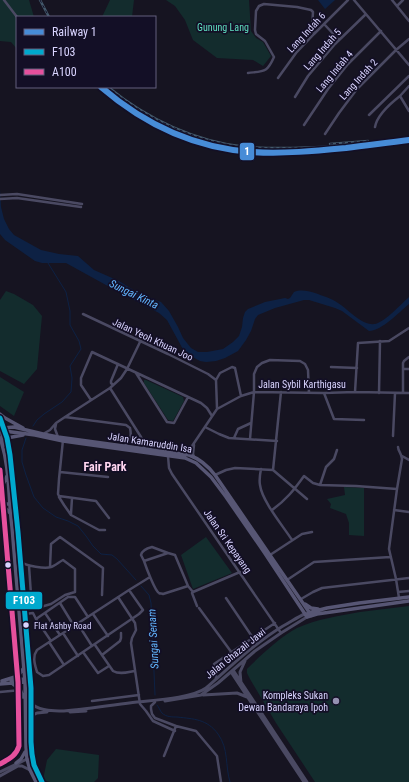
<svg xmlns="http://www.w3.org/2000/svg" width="409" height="782" font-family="'Roboto Condensed',sans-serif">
	<rect width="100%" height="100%" fill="#161421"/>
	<path fill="#132c2d" d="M0 0H29L34 17H17V49L11 42 0 41Z
		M110 0H134L132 17H102Z
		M166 0H249L251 31 256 38 263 42 271 56 263 66 253 60 217 58 193 40 185 20 175 6Z
		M6 291 14 294 33 305 42 316 37 369 24 384 0 371V300Z
		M0 377 24 392 14 416 0 406Z
		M144 380H146L183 397 184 401 173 421 168 420 144 383Z
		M344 487 364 488V536L349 535V523L346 514 330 508 331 504 327 499 345 495Z
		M206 537 232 573 193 589 181 555Z
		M409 606V782H315L276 723 250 679 247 673V669C260 656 281 636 297 628 317 619 338 616 360 612 376 610 393 608 409 606Z
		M56 749 99 755 98 778 94 782H50L43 780 47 760Z"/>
	<path fill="#0d2144" d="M318 0H335L325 9Z
		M0 190 1 207 4 219 9 229 14 235 41 250 59 254 78 256 94 270 119 281 140 294 161 302 169 311 178 327 183 338 191 348 198 352H207L223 349 233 342 239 336 242 327 243 318 245 312 248 309 265 302 285 298 288 299 290 298 294 292C301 289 308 291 315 293 323 296 331 298 338 303 348 309 362 326 375 324 385 322 401 304 409 297V304C398 313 383 330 369 331L342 311 335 308 309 300H304L275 308 258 315 255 319 251 331 246 340 238 351 225 358 216 361 206 362 200 361 185 353 167 320 159 313 115 290 66 263H42L35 261 5 240 0 234Z"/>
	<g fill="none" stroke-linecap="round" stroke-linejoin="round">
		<path stroke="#0d2144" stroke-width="1" d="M33 426 37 420 44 414 62 402 71 392 72 378 70 366 81 349 79 341 70 325V311L66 292 48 263
			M26 438 22 450V462L26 475 34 497 43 508 56 517 68 521 78 526 86 536 93 546 101 554 112 555 117 559 136 580
			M141 586 149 595 151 603 155 695
			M157 705C159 707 160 711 162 713 166 717 172 717 177 717 194 719 207 719 218 734 229 749 225 766 230 782"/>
		<path stroke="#4a4962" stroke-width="2.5" d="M4 0 17 17
			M354 0 409 65
			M392 0 409 21
			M397 6 403 0
			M324 24 339 40
			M248 73C264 71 267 73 274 57L265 41 256 34 255 30 256 11 259 6 264 4 297 7 311 10 313 12 312 28 314 34
			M278 78 296 53 314 34 348 0
			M409 86 400 96 409 111
			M295 97 308 76 335 44 366 14
			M369 115 409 76
			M304 125 328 89 348 64 381 31
			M375 127C377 115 391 103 400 96
			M325 134 339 113 357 89 396 50 409 39
			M0 195 17 194 82 204
			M0 199 17 198 81 207
			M83 314 168 354 208 374 216 380
			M331 367 357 368
			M404 369H409
			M136 373 167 422 174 423 188 397
			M113 385 111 383V381L118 364
			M110 388 141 437 144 443V448
			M355 392 358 343 389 341 409 328
			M324 393 334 419 364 420
			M379 393 380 341
			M403 393V363L404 361 409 357
			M91 400 81 385V378L92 352 201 403 207 408 212 416
			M217 408 216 380 220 373 232 367 235 368 241 396
			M65 417 126 425 130 428C132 437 130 439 125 446
			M56 424 55 429 58 437
			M205 427 219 434 229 438 277 441
			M43 434 50 430 56 423 65 417 110 388 121 378 127 369 140 342
			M393 436 395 393
			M234 438 238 429 251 423
			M250 439 254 392V374L257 367 262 363 270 360 300 361 305 364 308 370 309 393
			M63 440 59 479 58 494 59 496 96 501 109 518
			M194 445 193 454 194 457
			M398 447C398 451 402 454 402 459L397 489 389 549 396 579 399 598
			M189 455 190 449 217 409 241 396 254 392 324 393 355 392 409 393
			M168 456 169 468 172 474 281 633
			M402 456 409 460
			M261 469C260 474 259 480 260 485 262 501 283 526 292 540
			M273 470 281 392
			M60 472 108 477
			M215 475 226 470 235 468 273 470 307 499
			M320 485 326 467 334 459 337 450
			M59 497 64 505 71 515 99 530H105
			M272 510C286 500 294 490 304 476L313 483 320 485 356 486 397 489
			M394 510 409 512
			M71 514 72 498
			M270 555 302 534 312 532
			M144 561 141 555C142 550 148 548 152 547L168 553
			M21 562C26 566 45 569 51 567 55 566 59 562 63 560L75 569V592L65 595 51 604 44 606 25 610
			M29 566 32 609
			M50 567 51 544 60 537 103 568 102 595
			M287 580 314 562 390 557
			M188 586 163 594C162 593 160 594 159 593 155 591 146 567 144 561L168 553 175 555 188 586 193 592
			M129 590 143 610 139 614 49 675 43 676 37 672C35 665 32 657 37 650Z
			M129 590 150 577
			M398 592 409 591
			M118 597 135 623 136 630 132 638 131 643 140 704 146 711 153 721 175 731
			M226 598 253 638
			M301 599 313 592 322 588 409 578
			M60 603 74 626
			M197 606 192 593 193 592 240 572
			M199 608 232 653
			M45 613 60 635
			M25 614 33 613 36 619
			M93 614 108 636
			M78 624 92 646
			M63 633 78 656
			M51 641 36 619 68 597H75L88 617
			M49 642 64 665
			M95 645 113 671C120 675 128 672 135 671
			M83 652 98 673 109 666
			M102 655 120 641 121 638V633
			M216 679V671L214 664 275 623
			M0 692 21 690
			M92 701 139 695
			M155 702 151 706V709L152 714 155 718 176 726 196 731 217 756 221 782
			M164 756 176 726"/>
		<path stroke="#4a4962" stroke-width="3" d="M233 670 307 782
			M231 672 304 782
			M241 683 240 672 245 661
			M203 695 237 693 247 697
			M165 701 201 695 218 683 255 651 281 633 307 617
			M32 702 33 705C42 711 54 711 64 711 89 709 113 705 137 702 156 700 192 698 206 688 231 666 255 643 283 626 291 622 297 617 305 614
			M70 712 86 711
			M31 716 37 713 47 712
			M0 772 27 759
			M0 776 18 766H22L30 770"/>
		<path stroke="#575674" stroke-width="3.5" d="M0 414 5 418 23 428
			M0 418 7 438 10 455 18 532 31 688V742L32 754 34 765 42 782
			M3 428 14 427 43 434 58 437 189 455C200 459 208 466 215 475L309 612 311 616
			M3 428C0 433 3 440 5 445
			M4 431 35 435 63 441 185 458 196 463 211 477 226 497 264 552 307 617 317 614 409 601
			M0 438C10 466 8 497 12 527L25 682 26 747 27 759 30 770 36 782
			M7 438 23 435
			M0 491 7 476
			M0 504H10
			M0 509H6L10 513
			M305 604 311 608 318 609
			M308 613 327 608 359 603 409 597
			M11 680 24 679
			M25 680 27 683 28 706 30 713
			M2 681 18 676 23 669
			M25 682 27 675 26 648
			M0 684 25 682
			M13 684 20 689 23 697
			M28 759 30 761 36 776 40 779
			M16 763 21 759 25 752"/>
		<g stroke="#43596b" stroke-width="2.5">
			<path id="rail" d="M40 0 49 17
				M108 87C147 119 196 142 246 147 276 149 307 148 337 146
				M330 144 368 141"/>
		</g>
		<use href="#rail" stroke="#130f26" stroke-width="1" stroke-dasharray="3" stroke-linecap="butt"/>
		<g stroke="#130f26" stroke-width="8">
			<path id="bus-1" d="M0 418 7 438 10 455 18 532 31 688V742L32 754 34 765 42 782"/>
		</g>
		<g stroke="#130f26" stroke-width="8">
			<path id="bus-2" d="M0 470 18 682 19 746C16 756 9 759 0 764"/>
		</g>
		<use href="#bus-1" stroke="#00a9ce" stroke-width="5"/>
		<use href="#bus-2" stroke="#e6509d" stroke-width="5"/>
		<g stroke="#130f26" stroke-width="9">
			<path id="rail-1" d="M101 87C144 124 194 148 252 152 283 154 315 151 346 148 367 145 388 143 409 140"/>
		</g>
		<use href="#rail-1" stroke="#478cd7" stroke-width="6"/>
	</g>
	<g fill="#d9d4ff" stroke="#130f26" stroke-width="1.5">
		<circle cx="8" cy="565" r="3.5"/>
		<circle cx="26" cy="625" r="3.5"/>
	</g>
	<circle fill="#9591b1" stroke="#130f26" stroke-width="1.5" cx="336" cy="701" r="4"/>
	<g text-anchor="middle" stroke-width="3.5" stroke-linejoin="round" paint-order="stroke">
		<g font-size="9" fill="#d9d4ff" stroke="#130f26" text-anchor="start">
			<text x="34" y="629">Flat Ashby Road</text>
		</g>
		<g font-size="10" fill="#5fe0c0" stroke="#130f26">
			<text x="223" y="31">Gunung Lang</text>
		</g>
		<g font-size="10" fill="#d9d4ff" stroke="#130f26">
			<text transform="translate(306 32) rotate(-47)" y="4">Lang Indah 6</text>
			<text transform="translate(322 49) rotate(-49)" y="4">Lang Indah 5</text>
			<text transform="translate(334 71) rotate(-50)" y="4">Lang Indah 4</text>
			<text transform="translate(358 79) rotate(-48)" y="4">Lang Indah 2</text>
			<text transform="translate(153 339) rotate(25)" y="4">Jalan Yeoh Khuan Joo</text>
			<text x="302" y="388">Jalan Sybil Karthigasu</text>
			<text transform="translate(150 442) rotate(9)" y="4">Jalan Kamaruddin Isa</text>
			<text transform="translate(228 541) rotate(55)" y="4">Jalan Sri Kepayang</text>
			<text transform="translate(235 653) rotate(-39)" y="4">Jalan Ghazali Jawi</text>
		</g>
		<g font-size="10" fill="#d9d4ff" stroke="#130f26" text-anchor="end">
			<text x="328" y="699">Kompleks Sukan<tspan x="328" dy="12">Dewan Bandaraya Ipoh</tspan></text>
		</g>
		<g font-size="11" font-style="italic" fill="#62b6ff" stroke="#130f26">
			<text transform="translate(134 294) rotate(26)" y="4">Sungai Kinta</text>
			<text transform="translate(153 639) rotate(-93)" y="4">Sungai Senam</text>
		</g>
		<g font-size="12" font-weight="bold" fill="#ffd6f0" stroke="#130f26">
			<text x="105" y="471">Fair Park</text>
		</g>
	</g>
	<g stroke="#130f26" stroke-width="1.5">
		<rect x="239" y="142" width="16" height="19" rx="4" fill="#478cd7"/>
		<rect x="5" y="591" width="38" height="19" rx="4" fill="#00a9ce"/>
	</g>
	<g font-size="11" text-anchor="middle" font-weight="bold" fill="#fff">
		<text x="247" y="155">1</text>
		<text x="24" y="604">F103</text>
	</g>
	<rect x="16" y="16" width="140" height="72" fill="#130f26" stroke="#625e7d"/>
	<rect x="24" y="29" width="20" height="6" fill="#478cd7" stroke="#625e7d"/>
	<text x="52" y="36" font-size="12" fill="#d9d4ff">Railway 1</text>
	<rect x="24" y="49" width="20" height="6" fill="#00a9ce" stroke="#625e7d"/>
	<text x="52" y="56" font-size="12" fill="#d9d4ff">F103</text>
	<rect x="24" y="69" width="20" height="6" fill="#e6509d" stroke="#625e7d"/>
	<text x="52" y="76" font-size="12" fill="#d9d4ff">A100</text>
</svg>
